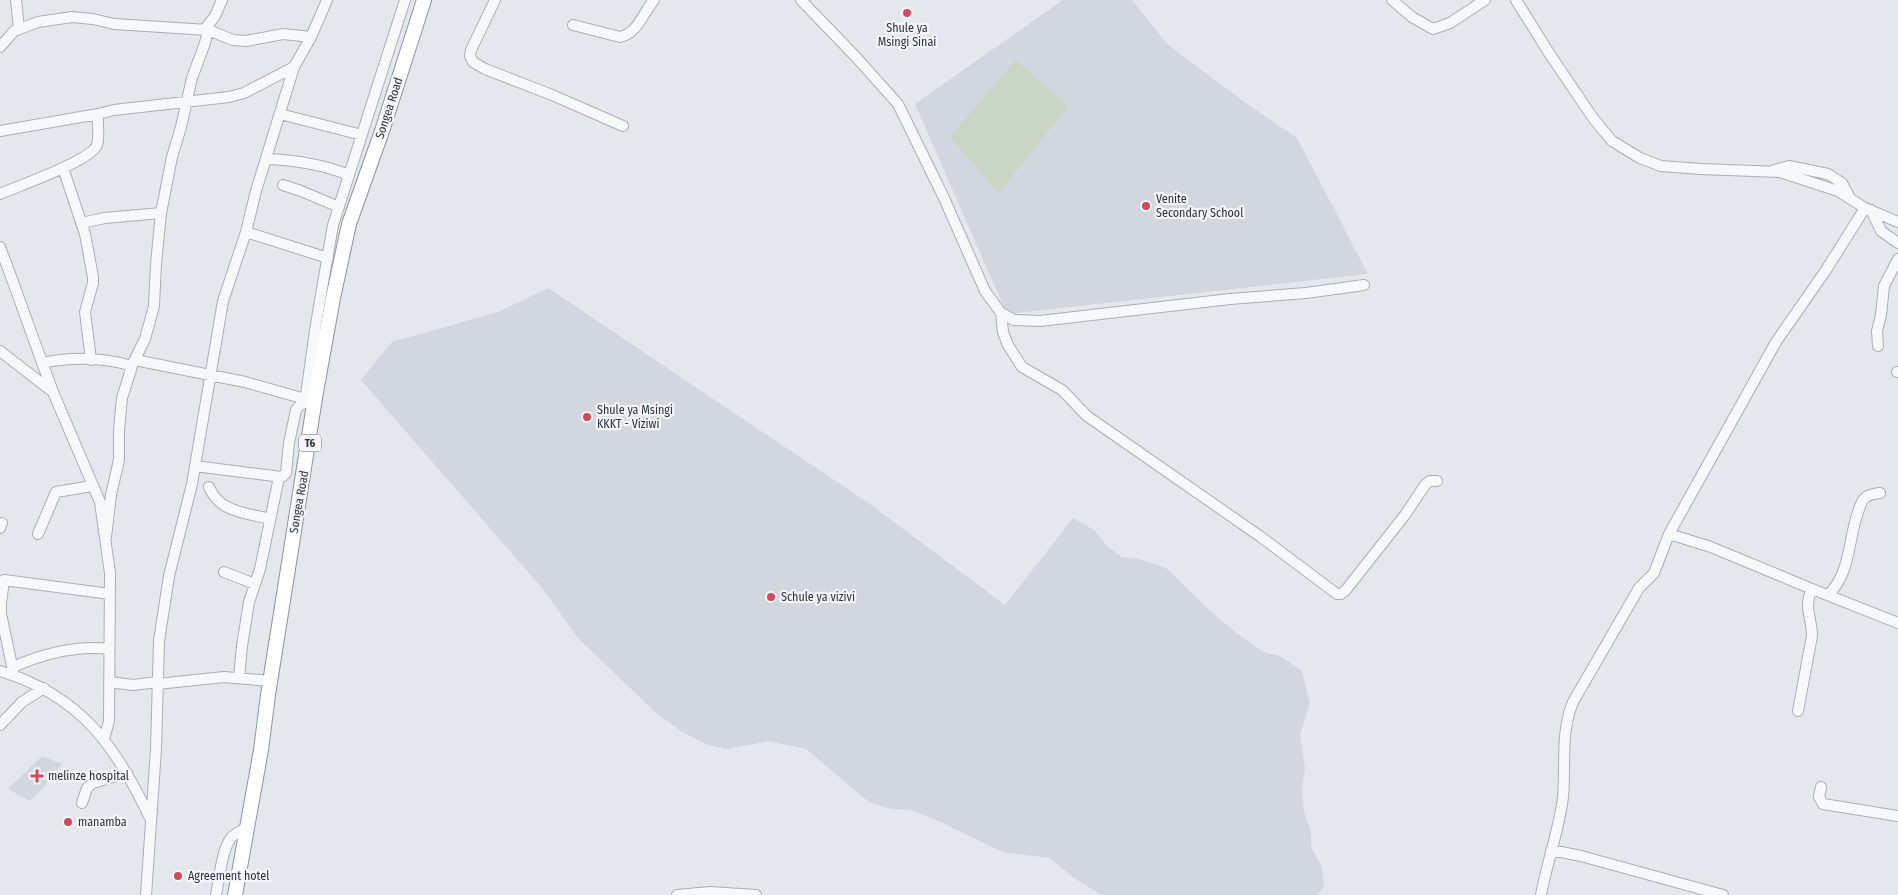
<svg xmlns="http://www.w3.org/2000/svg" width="1898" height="895" font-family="'Fira Sans Condensed',sans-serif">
	<rect width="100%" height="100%" fill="#e4e7ec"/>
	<path fill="#d2d6de" d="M1063 0H1132L1168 45 1243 101 1297 138 1368 274 1007 314 915 104Z
		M548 288 867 502 1005 605 1073 518 1094 530 1108 547 1122 557 1139 559 1166 568 1208 609 1236 633 1263 652 1280 656 1302 671 1310 704 1300 734 1305 769 1302 789 1304 812 1311 832V847L1322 867 1324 886 1317 895H1101L1074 878 1050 858 1002 852 936 820 912 810 892 809 870 803 806 749 769 741 726 749 708 745 684 733 656 713 578 638 542 588 361 380 392 342 498 312Z
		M42 756 62 764 43 788 30 801 8 789Z"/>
	<path fill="#c9d6c5" d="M1016 60 1068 107 999 193 950 137Z"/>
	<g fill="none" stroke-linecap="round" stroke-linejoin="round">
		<g stroke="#a9aeb7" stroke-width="12">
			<path id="minor" d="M16 0 19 29
				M495 0 471 50 470 56 473 62 485 69 552 95 623 126
				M801 0 855 56 898 104 944 198 985 291 1001 313 1014 320 1040 321 1230 299 1306 293 1364 285
				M1392 0 1412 17 1433 29 1450 23 1485 0
				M1516 0 1549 53 1593 118 1612 141 1640 158 1661 166 1701 169 1780 172 1838 191 1865 208 1898 222
				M573 25 620 37C638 33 643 13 654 0
				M205 29 215 16 222 0
				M0 47 14 31 38 22 72 17 93 19 114 24 208 30 233 40 246 41 283 34 311 37
				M280 114 362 135
				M0 131 98 114 114 110 229 97 244 93 294 67
				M266 159C296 160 322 164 349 175
				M63 168 85 234 93 277V283L85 312 91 360
				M1774 170 1789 166 1828 174 1842 183 1850 198
				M283 185 301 191 339 207
				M0 194C18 186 91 161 97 145 100 136 97 124 98 114
				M1871 210 1881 231 1898 243
				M81 223 105 218 161 213
				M246 232 328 258
				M0 247C18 294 34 342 52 389
				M1001 313 1003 332 1008 345 1022 367 1062 390 1087 416 1261 537 1337 594H1341L1345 591 1405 515 1425 485 1430 481H1437
				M1878 346 1877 331 1881 315 1884 286 1898 259
				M0 351 53 392 100 502 110 573 109 721 104 739
				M135 360 245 382 305 399
				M42 363C71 357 104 357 132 366
				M1897 372H1898
				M305 402 316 324 333 225 405 0
				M195 466 282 477 286 473 289 443 296 410C300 404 304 402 311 403
				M209 487C219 512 246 513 270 519
				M0 528 2 523
				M38 534 56 492 92 486
				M1669 534 1711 547 1812 589 1898 623
				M106 537 111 495 119 460V430L122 398 133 363 145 339 154 306 156 264 161 213 172 157 181 127 192 78 205 43 208 30
				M224 572 255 584
				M1828 595C1851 573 1848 540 1858 512 1860 507 1861 501 1865 498 1869 494 1875 494 1880 493
				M13 667C43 654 76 645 109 649
				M0 671C80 695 116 746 150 818
				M14 675 1 614V603L4 580 110 594
				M239 678 242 646 249 602 260 569 279 477
				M109 682 133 685 157 682
				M157 684 224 677 270 681
				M1798 711 1812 636C1812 618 1803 607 1812 589
				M0 725 22 702 44 688
				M1821 787 1819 797 1823 804 1898 816
				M82 803 87 788 93 783 127 773
				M1551 850 1581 856 1723 895
				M146 895 156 749 159 641 169 576 192 484 223 301 246 232 256 191 294 67 311 37 327 0
				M216 895C219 881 222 848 231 838 235 833 243 830 248 827
				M677 895 710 892 756 895
				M1541 895C1547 862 1559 830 1563 797 1566 765 1560 734 1573 702L1639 588 1654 573 1669 534 1776 342 1826 270 1865 208"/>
		</g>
		<g stroke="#8b94a3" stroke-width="16">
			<path id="highway" d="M235 895 261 750 268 695 316 392 333 298 349 224 382 131 424 0"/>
		</g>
		<use href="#minor" stroke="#f7f8fa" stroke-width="10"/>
		<use href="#highway" stroke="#fff" stroke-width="14"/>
	</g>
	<g fill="#d1495b" stroke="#f4f6f9" stroke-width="2">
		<circle cx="907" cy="13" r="5"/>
		<circle cx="1146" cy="206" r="5"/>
		<circle cx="587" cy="417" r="5"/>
		<circle cx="771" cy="597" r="5"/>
		<path d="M34.5 768.5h5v5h5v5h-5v5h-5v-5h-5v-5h5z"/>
		<circle cx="68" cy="822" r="5"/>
		<circle cx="178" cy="876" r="5"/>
	</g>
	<g text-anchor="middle" stroke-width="4.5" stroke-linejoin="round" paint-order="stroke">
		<rect fill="#f4f6f9" stroke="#676e7b" stroke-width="1" x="299" y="434.5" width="22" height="17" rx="4"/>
		<g font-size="11" font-weight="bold" fill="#2b3445">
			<text x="310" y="447">T6</text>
		</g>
		<g font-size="12" fill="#2b3445" stroke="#f4f6f9" text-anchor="start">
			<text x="907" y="32" text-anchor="middle">Shule ya<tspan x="907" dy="14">Msingi Sinai</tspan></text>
			<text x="1156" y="203">Venite<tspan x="1156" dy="14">Secondary School</tspan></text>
			<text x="597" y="414">Shule ya Msingi<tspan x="597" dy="14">KKKT - Viziwi</tspan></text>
			<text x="781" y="601">Schule ya vizivi</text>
			<text x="48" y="780">melinze hospital</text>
			<text x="78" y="826">manamba</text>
			<text x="188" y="880">Agreement hotel</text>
		</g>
		<g font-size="12" fill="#2b3445" stroke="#f4f6f9">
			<text transform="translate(389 108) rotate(-72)" y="4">Songea Road</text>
			<text transform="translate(299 502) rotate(-80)" y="4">Songea Road</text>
		</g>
	</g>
</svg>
